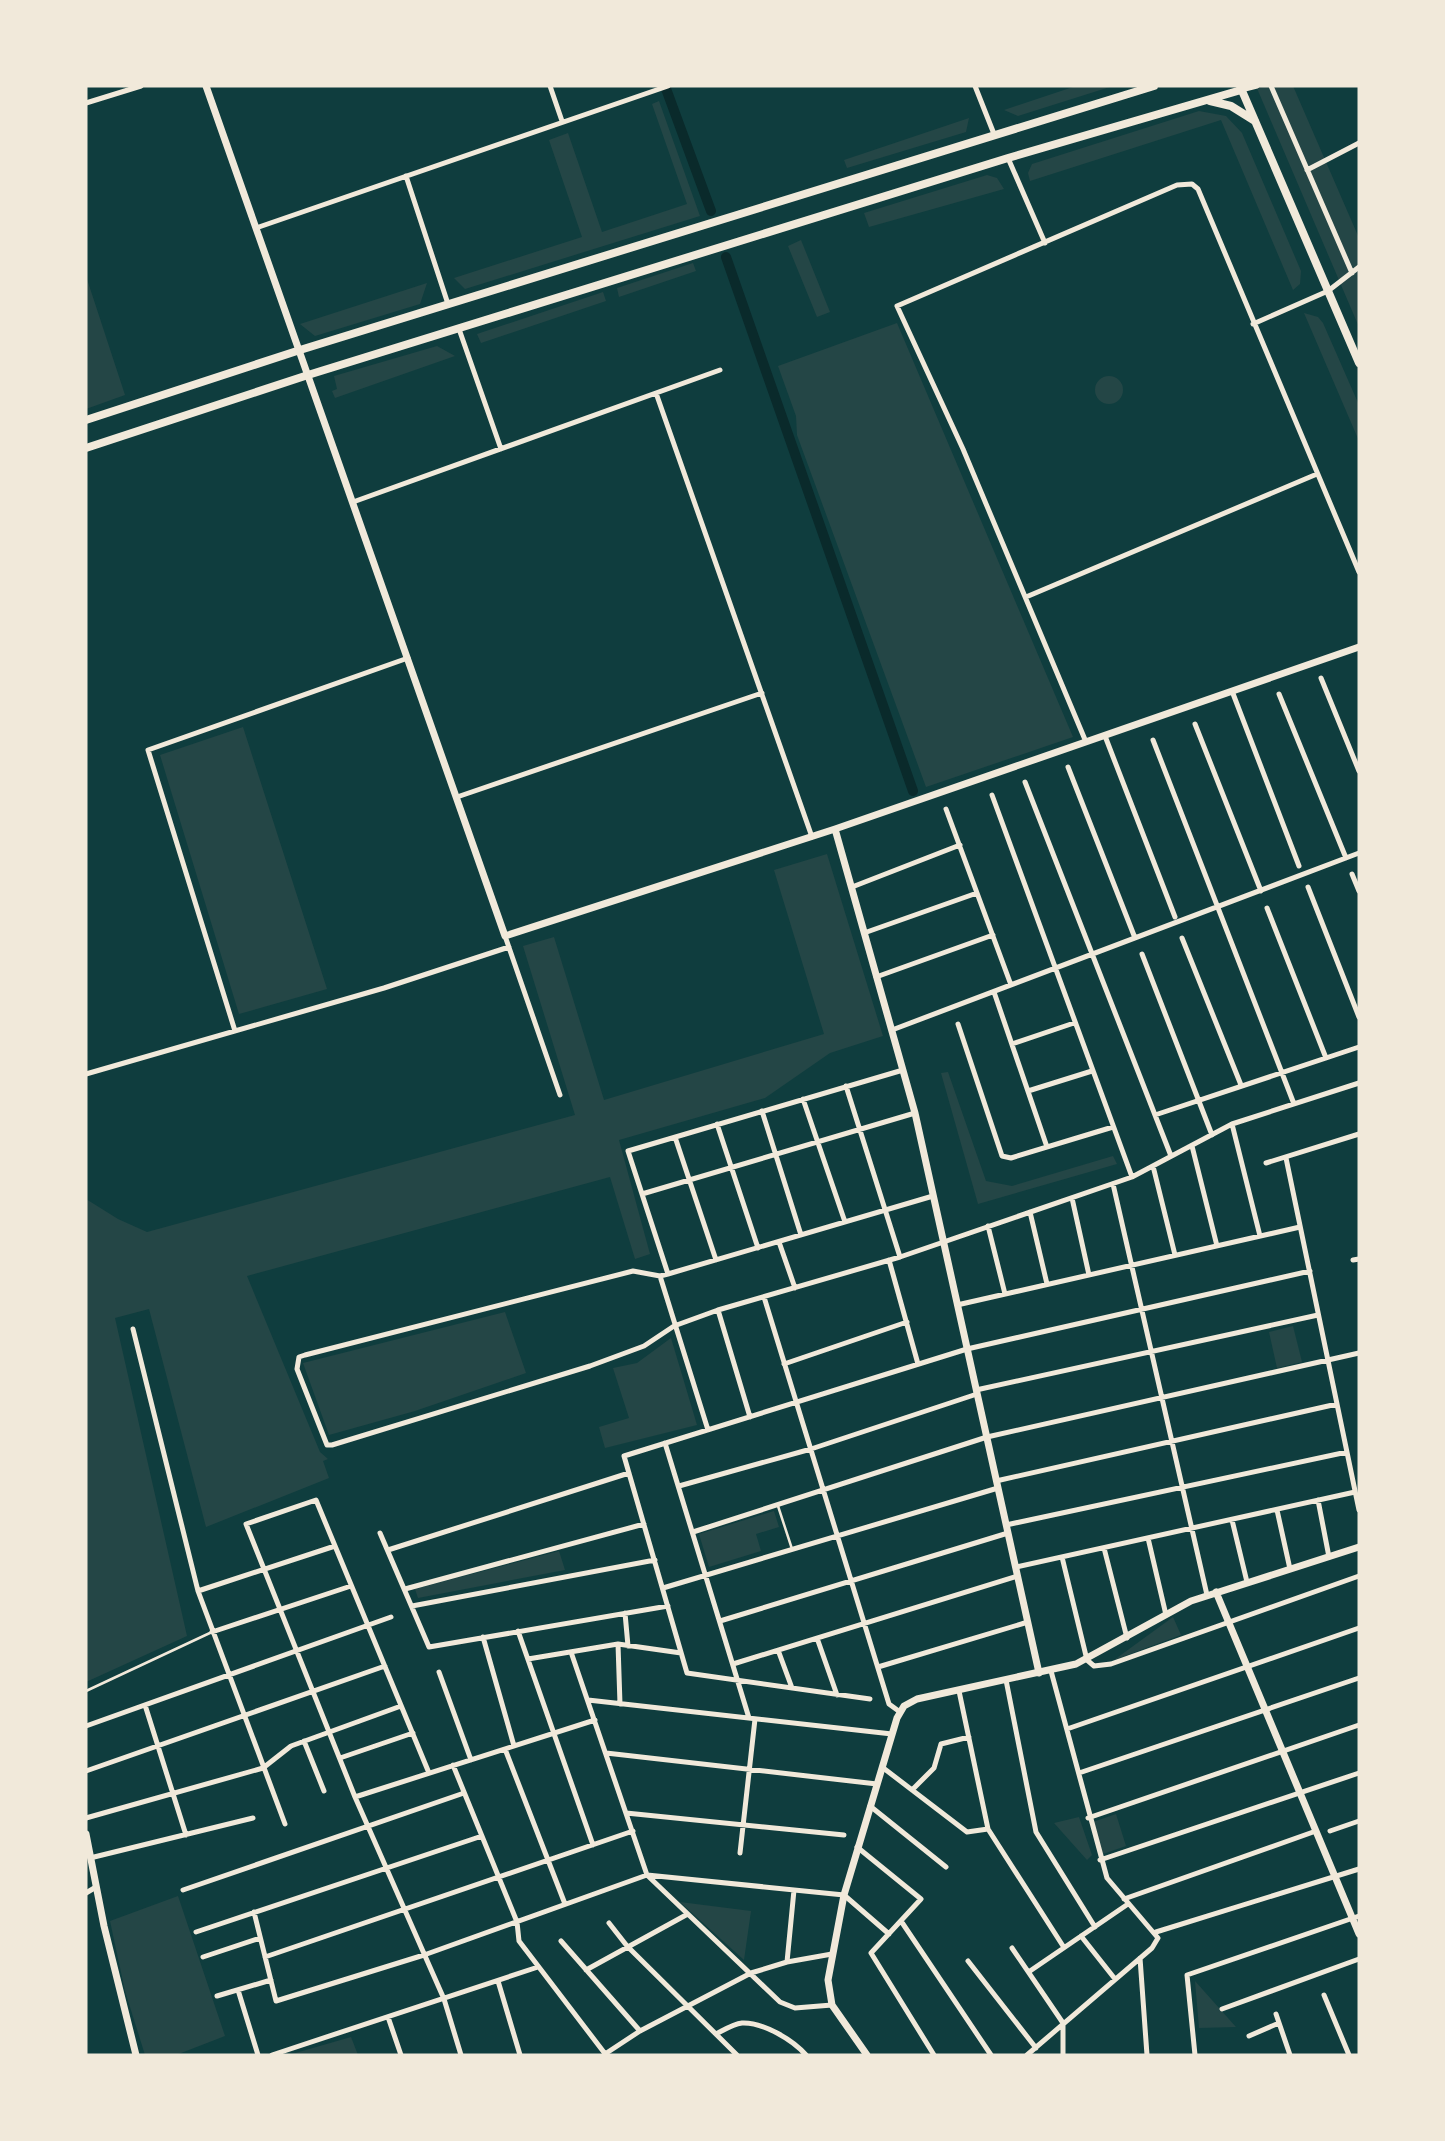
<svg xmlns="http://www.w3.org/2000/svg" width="1445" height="2141" font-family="'PT Sans Narrow',sans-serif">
	<rect width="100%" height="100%" fill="#0f3d3e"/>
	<path fill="#244646" d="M1076 86H1113L1018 116 1004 110Z
		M1256 86H1293L1359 238V327Z
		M659 101 700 216 465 289 454 278 582 237 549 140 568 133 602 232 687 204 652 104Z
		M1199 111 1226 116 1242 133 1301 271 1300 284 1293 290 1221 120 1030 181 1028 173 1032 164Z
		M969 118 966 132 847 168 844 160Z
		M987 175 997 178 1004 189 869 227 864 213Z
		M801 240 830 312 817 317 788 246Z
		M693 263 696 271 619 297 617 288Z
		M86 276 125 395 86 409Z
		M427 283 420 304 315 336 300 324Z
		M603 292 606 301 481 343 477 334Z
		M1304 313 1318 317 1323 323 1359 405V441Z
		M897 323 1073 737 926 787 797 435 796 416 778 366Z
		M437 346 455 356 335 398 332 391 337 389 334 376Z
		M1095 390a14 14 0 1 1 28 0a14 14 0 1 1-28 0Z
		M243 727 327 989 239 1014 160 755Z
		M827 854 883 1036 830 1053 765 1098 619 1140 650 1254 635 1259 610 1177 247 1276 320 1452 328 1459 323 1461 329 1478 206 1527 149 1309 115 1318 187 1636 86 1682V1199L118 1219 147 1232 575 1115 523 946 554 937 604 1100 824 1034 774 870Z
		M948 1072 986 1181 1012 1186 1113 1156 1117 1164 978 1204 941 1073Z
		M505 1312 526 1373 415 1411 329 1435 303 1363Z
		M1293 1326 1302 1362 1277 1368 1269 1332Z
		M671 1338 697 1425 605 1448 599 1427 629 1418 613 1368 637 1363Z
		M774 1511 779 1527 756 1534 761 1551 709 1567 699 1534Z
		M559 1551 565 1570 418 1598 415 1589Z
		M1173 1617 1181 1635 1114 1660Z
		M1116 1814 1126 1846 1103 1854 1093 1822Z
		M1079 1817 1092 1855 1087 1860 1054 1823Z
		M178 1896 225 2036 176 2055H145L125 1991 110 1921Z
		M680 1902 751 1911 744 1960Z
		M1195 1981 1236 2027 1199 2028Z
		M351 2037 358 2055 292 2054Z"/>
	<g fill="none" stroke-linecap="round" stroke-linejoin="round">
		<path stroke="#0a2a2b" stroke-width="10" d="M665 86 711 211
			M726 257 913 791"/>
		<path stroke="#f1e9da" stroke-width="2.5" d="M778 1506 792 1549
			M86 1691 212 1632"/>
		<path stroke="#f1e9da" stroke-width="5" d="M550 86 562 121
			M975 86 994 134
			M1271 86 1352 273
			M1241 90 1257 86
			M86 103 141 86
			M1008 158 1045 243
			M1307 170 1359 143
			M406 176 448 304
			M256 228 668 86
			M1253 324 1328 291 1359 267
			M459 329 501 449
			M656 393 812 837
			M353 502 720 370
			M1026 597 1317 474
			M1321 678 1359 771
			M1232 691 1299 866
			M1279 694 1346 858
			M1195 724 1261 891
			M1105 736 1175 917
			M1153 740 1294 1104
			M1086 742 963 449 897 306 1177 185 1192 184 1198 189 1359 572
			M1068 767 1135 938
			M1025 782 1171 1156
			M992 795 1132 1177
			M457 797 762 693
			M946 809 1011 985
			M1352 874 1359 891
			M852 887 960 845
			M1308 887 1359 1017
			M1267 908 1326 1058
			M864 933 977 893
			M505 936 560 1095
			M1182 938 1241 1085
			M1142 954 1212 1135
			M876 977 993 935
			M994 992 1047 1147
			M958 1024 1002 1156 1011 1158 1113 1127
			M892 1030 1359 853
			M235 1031 148 750 408 658
			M1012 1044 1074 1023
			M86 1074 384 988 509 947
			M846 1086 900 1257
			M1028 1091 1092 1071
			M803 1099 845 1222
			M762 1111 801 1235
			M1155 1115 1359 1047
			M717 1124 758 1248
			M1232 1124 1260 1236
			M675 1137 716 1260
			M1192 1146 1217 1246
			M1286 1158 1359 1510
			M1266 1163 1359 1134
			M1153 1166 1175 1255
			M1113 1184 1207 1595
			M642 1194 915 1113
			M933 1196 668 1274 660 1276 633 1271 305 1355 299 1357 297 1369 327 1445H332L590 1366 644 1346 674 1326 718 1310 900 1257 1132 1177 1232 1124 1359 1083
			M1072 1198 1089 1275
			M1030 1212 1047 1284
			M988 1226 1005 1294
			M779 1242 795 1288
			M889 1260 918 1364
			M1353 1260 1359 1259
			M668 1274 628 1151 903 1070
			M660 1276 708 1430
			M764 1297 889 1704 900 1712
			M957 1305 1300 1227
			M718 1310 750 1417
			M133 1329 198 1591 285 1824
			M784 1364 907 1322
			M976 1390 1318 1315
			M665 1443 749 1718
			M996 1481 1337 1404
			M679 1486 811 1449 977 1394
			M1318 1500 1329 1557
			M1277 1510 1290 1569
			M1232 1520 1247 1582
			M1006 1525 1347 1452
			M693 1532 987 1437 1359 1353
			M380 1533 429 1647 668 1606
			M1148 1538 1166 1615
			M1104 1548 1127 1638
			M388 1550 629 1473
			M1062 1557 1087 1660 1094 1666 1111 1664 1359 1576
			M1016 1567 1355 1492
			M663 1588 998 1488
			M405 1589 644 1524
			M198 1591 335 1546
			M412 1606 655 1560
			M625 1613 628 1646
			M720 1621 1008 1533
			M518 1631 593 1845
			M212 1632 351 1586
			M483 1637 514 1746
			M817 1638 837 1695
			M618 1644 620 1704
			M778 1650 792 1688
			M571 1652 647 1875 780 2002 795 2008 832 2005
			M528 1659 618 1644 681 1653
			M733 1664 1018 1576
			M878 1667 1028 1622
			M439 1672 471 1760
			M1006 1680 1036 1832 1095 1927
			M959 1691 988 1829 1063 1946
			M870 1699 687 1673 624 1456 967 1349 1310 1271
			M588 1700 892 1734
			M145 1705 186 1835
			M86 1726 391 1617
			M1067 1729 1359 1628
			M304 1741 324 1791
			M505 1749 565 1904
			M606 1753 877 1784
			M340 1758 413 1733
			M453 1765 517 1922 519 1941 606 2055
			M882 1767 967 1832 988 1829
			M86 1771 385 1666
			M429 1773 316 1500 246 1524 355 1797 444 1999 461 2055
			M1079 1773 1359 1678
			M912 1790 934 1768 941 1744 969 1737
			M355 1797 595 1720
			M870 1806 946 1867
			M626 1813 844 1835
			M86 1818 263 1768 291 1746 401 1706
			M1088 1818 1359 1725
			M1330 1831 1359 1821
			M857 1847 921 1899 871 1953 934 2055
			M740 1853 755 1719
			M90 1858 253 1818
			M1100 1860 1359 1773
			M183 1890 464 1793
			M86 1893 96 1887
			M1124 1899 1316 1831
			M254 1912 276 2001 424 1955 647 1875 844 1895 889 1934
			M901 1921 991 2055
			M609 1923 627 1946 737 2055
			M196 1932 482 1836
			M1156 1932 1359 1869
			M1081 1936 1115 1979
			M561 1941 640 2031
			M1012 1948 1063 2023V2055
			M203 1957 260 1938
			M265 1957 633 1831
			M1140 1958 1147 2055
			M968 1961 1036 2048
			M787 1962 794 1890
			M586 1970 686 1915
			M1030 1971 1128 1904
			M498 1981 520 2055
			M238 1990 258 2055
			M1324 1995 1349 2055
			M217 1996 271 1980
			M1222 2009 1359 1959
			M1276 2014 1290 2055
			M388 2017 401 2055
			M716 2034C724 2030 733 2024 742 2023 763 2022 793 2040 806 2055
			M1249 2036 1279 2023
			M605 2054 640 2031 751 1973 787 1962 832 1954
			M272 2055 538 1967
			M1027 2055 1152 1948 1158 1938 1107 1878 1051 1671
			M1195 2055 1187 1975 1359 1916"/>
		<path stroke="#f1e9da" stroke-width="7" d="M206 86 505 936 835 829 1359 647
			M835 829 915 1113 1039 1673
			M1216 1592 1359 1934
			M86 1834 104 1926 136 2055
			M867 2055 832 2005 828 1980 844 1895 897 1718 904 1706 917 1699 1076 1664 1191 1601 1359 1547"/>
		<path stroke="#f1e9da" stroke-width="8" d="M1240 86 1359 363
			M1210 101 1231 106 1255 121
			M86 420 300 350 1154 86
			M86 448 308 375 1008 158 1241 90"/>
	</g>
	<rect width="1445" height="2141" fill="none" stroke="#f1e9da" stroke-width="175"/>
</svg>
